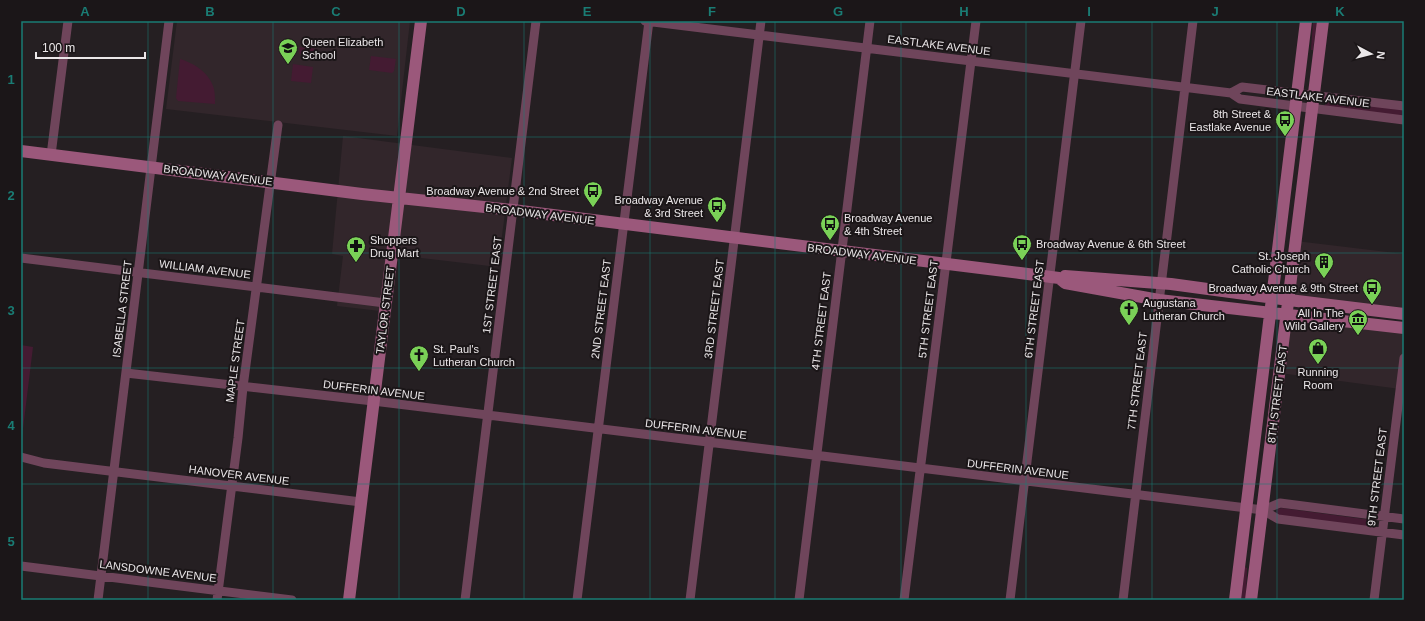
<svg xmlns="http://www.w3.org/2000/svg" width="1425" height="621" font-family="Arial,sans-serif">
	<rect width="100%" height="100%" fill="#251f22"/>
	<path fill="#32262b" d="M177 21H410L397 136 166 109Z
		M343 136 512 158 498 267 396 255 389 312 337 306 343 256 332 254Z
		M1296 241 1404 254V314L1289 300Z
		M1287 314 1404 328V358L1400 389 1280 373Z"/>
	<path fill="#441b32" d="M1313 21H1317L1313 50H1311Z
		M278 44 296 47 295 54 278 51Z
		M299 47 318 49 317 56 299 54Z
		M371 56 396 59 394 71 392 73 369 70Z
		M180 59C194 63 210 73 214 89 215 94 215 99 215 104L178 101 176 98Z
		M293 64 313 67 311 83 291 81Z
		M1326 101 1404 109V117L1325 106Z
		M21 345 33 347 21 445Z
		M1282 508 1372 520 1373 521 1372 527 1281 517 1276 513 1277 509Z
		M1245 567 1247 568 1246 600H1241Z"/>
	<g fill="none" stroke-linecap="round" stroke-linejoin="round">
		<path stroke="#6f455b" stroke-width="9" d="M645 21 1231 93 1240 99 1404 120
			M1231 93 1242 87 1404 106
			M51 155 68 21
			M21 258 385 303
			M126 373 373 401 1263 510 1278 519 1404 535
			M21 457 44 463 361 502
			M1263 510 1280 503 1404 519
			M21 566 292 600
			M98 600 169 21
			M217 600 238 438 243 387 278 125
			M465 600 536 21
			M577 600 649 21
			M690 600 761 21
			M799 600 870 21
			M904 600 976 21
			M1010 600 1081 21
			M1123 600 1193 21
			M1374 600 1404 358"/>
		<path stroke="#9b587b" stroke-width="12" d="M21 151 362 194 513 210 1020 273 1059 278 1065 283 1159 300 1404 328
			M1065 276 1171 284 1289 300 1404 314
			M349 600 421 21
			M1235 600 1306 21
			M1251 600 1323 21"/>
	</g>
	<path fill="none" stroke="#1a7c74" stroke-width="1" stroke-opacity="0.55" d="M148 21V600M273 21V600M399 21V600M524 21V600M650 21V600M775 21V600M901 21V600M1026 21V600M1152 21V600M1277 21V600M21 137H1404M21 253H1404M21 368H1404M21 484H1404"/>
	<defs>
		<g id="school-pin" transform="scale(1)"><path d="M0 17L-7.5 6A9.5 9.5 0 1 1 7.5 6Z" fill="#7ad157" stroke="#1b1618"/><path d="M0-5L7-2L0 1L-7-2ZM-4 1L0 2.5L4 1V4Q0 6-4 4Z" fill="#111"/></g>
		<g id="bus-pin" transform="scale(1)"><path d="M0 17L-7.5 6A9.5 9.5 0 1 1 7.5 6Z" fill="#7ad157" stroke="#1b1618"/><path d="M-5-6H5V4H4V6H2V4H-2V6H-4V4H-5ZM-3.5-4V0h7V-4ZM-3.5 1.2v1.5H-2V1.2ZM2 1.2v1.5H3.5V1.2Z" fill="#111"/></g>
		<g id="pharmacy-pin" transform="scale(1)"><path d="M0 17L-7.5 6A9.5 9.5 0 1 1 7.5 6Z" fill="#7ad157" stroke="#1b1618"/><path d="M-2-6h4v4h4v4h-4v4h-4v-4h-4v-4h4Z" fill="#111"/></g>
		<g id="building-pin" transform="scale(1)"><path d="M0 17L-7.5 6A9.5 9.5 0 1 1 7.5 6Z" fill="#7ad157" stroke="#1b1618"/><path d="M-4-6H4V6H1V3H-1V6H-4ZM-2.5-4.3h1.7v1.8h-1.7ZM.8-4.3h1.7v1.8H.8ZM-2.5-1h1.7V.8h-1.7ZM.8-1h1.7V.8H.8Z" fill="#111"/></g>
		<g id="church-pin" transform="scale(1)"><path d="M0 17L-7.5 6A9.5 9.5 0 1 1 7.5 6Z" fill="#7ad157" stroke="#1b1618"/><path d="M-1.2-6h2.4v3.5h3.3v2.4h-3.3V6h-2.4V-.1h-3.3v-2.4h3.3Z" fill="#111"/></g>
		<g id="museum-pin" transform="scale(1)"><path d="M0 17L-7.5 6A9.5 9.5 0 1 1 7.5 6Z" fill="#7ad157" stroke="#1b1618"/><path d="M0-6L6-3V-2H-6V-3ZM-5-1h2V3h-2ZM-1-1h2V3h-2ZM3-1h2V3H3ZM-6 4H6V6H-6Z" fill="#111"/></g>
		<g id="shop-pin" transform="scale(1)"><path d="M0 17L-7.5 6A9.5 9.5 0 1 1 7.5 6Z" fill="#7ad157" stroke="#1b1618"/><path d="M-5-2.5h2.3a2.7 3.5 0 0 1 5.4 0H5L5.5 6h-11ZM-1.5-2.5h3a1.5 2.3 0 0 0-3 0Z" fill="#111"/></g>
	</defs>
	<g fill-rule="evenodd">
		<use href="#school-pin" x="288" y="48"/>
		<use href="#bus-pin" x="1285" y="120"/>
		<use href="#bus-pin" x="593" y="191"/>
		<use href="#bus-pin" x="717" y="206"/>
		<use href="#bus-pin" x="830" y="224"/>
		<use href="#bus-pin" x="1022" y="244"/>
		<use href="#pharmacy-pin" x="356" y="246"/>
		<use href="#building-pin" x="1324" y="262"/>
		<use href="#bus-pin" x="1372" y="288"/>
		<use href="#church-pin" x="1129" y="309"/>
		<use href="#museum-pin" x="1358" y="319"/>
		<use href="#shop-pin" x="1318" y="348"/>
		<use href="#church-pin" x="419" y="355"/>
	</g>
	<g text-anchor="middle" stroke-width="4" stroke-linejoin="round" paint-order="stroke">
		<g font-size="11" fill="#ebe7e9" stroke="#1b1618" text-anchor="start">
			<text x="302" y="46">Queen Elizabeth<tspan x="302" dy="13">School</tspan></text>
			<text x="1271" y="118" text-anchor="end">8th Street &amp;<tspan x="1271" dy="13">Eastlake Avenue</tspan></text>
			<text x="579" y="195" text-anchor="end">Broadway Avenue &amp; 2nd Street</text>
			<text x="703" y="204" text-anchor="end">Broadway Avenue<tspan x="703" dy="13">&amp; 3rd Street</tspan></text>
			<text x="844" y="222">Broadway Avenue<tspan x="844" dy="13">&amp; 4th Street</tspan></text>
			<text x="370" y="244">Shoppers<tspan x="370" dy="13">Drug Mart</tspan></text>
			<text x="1036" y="248">Broadway Avenue &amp; 6th Street</text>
			<text x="1310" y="260" text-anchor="end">St. Joseph<tspan x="1310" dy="13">Catholic Church</tspan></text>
			<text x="1358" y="292" text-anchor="end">Broadway Avenue &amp; 9th Street</text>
			<text x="1143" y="307">Augustana<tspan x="1143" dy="13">Lutheran Church</tspan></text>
			<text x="1344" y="317" text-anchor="end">All In The<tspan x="1344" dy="13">Wild Gallery</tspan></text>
			<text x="433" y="353">St. Paul's<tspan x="433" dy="13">Lutheran Church</tspan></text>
			<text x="1318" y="376" text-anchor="middle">Running<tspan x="1318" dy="13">Room</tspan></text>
		</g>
		<g font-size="11" fill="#ebe7e9" stroke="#1b1618">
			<text transform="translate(939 45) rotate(7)" y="4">EASTLAKE AVENUE</text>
			<text transform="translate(1318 97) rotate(7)" y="4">EASTLAKE AVENUE</text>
			<text transform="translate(218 175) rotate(7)" y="4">BROADWAY AVENUE</text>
			<text transform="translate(540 214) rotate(7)" y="4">BROADWAY AVENUE</text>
			<text transform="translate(862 254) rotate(7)" y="4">BROADWAY AVENUE</text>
			<text transform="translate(205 269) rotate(7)" y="4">WILLIAM AVENUE</text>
			<text transform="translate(492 285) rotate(-83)" y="4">1ST STREET EAST</text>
			<text transform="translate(122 309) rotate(-83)" y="4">ISABELLA STREET</text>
			<text transform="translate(601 309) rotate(-83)" y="4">2ND STREET EAST</text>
			<text transform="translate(714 309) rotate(-83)" y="4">3RD STREET EAST</text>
			<text transform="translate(928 309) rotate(-83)" y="4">5TH STREET EAST</text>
			<text transform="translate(1034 309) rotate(-83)" y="4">6TH STREET EAST</text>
			<text transform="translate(385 310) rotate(-83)" y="4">TAYLOR STREET</text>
			<text transform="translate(821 321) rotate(-83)" y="4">4TH STREET EAST</text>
			<text transform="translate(235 361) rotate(-82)" y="4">MAPLE STREET</text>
			<text transform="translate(1137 381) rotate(-83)" y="4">7TH STREET EAST</text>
			<text transform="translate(374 390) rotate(7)" y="4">DUFFERIN AVENUE</text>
			<text transform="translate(1277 394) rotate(-83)" y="4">8TH STREET EAST</text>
			<text transform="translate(696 429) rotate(7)" y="4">DUFFERIN AVENUE</text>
			<text transform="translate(1018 469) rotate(7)" y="4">DUFFERIN AVENUE</text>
			<text transform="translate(239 475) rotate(7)" y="4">HANOVER AVENUE</text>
			<text transform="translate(1377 477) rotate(-83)" y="4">9TH STREET EAST</text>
			<text transform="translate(158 571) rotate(7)" y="4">LANSDOWNE AVENUE</text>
		</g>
	</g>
	<rect width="1425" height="621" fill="none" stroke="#1b1618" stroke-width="44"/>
	<g transform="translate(1371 54) rotate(97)" stroke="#1b1618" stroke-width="3" paint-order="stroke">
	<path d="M0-3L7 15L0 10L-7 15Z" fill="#ebe7e9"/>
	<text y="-6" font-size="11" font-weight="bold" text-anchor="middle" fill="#ebe7e9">N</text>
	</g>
	<path d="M36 52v6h109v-6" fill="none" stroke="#ebe7e9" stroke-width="2"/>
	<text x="42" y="52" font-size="12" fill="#ebe7e9" stroke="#1b1618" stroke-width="3" paint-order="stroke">100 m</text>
	<rect x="22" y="22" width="1381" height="577" fill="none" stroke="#1a7c74" stroke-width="1.5"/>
	<g font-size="13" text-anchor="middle" font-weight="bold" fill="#1a7c74">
		<text x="85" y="16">A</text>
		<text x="210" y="16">B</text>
		<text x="336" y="16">C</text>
		<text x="461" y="16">D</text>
		<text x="587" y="16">E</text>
		<text x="712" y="16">F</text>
		<text x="838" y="16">G</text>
		<text x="964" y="16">H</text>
		<text x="1089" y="16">I</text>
		<text x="1215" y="16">J</text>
		<text x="1340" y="16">K</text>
		<text x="11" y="84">1</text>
		<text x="11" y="200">2</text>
		<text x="11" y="315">3</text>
		<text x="11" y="430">4</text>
		<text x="11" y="546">5</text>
	</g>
</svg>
